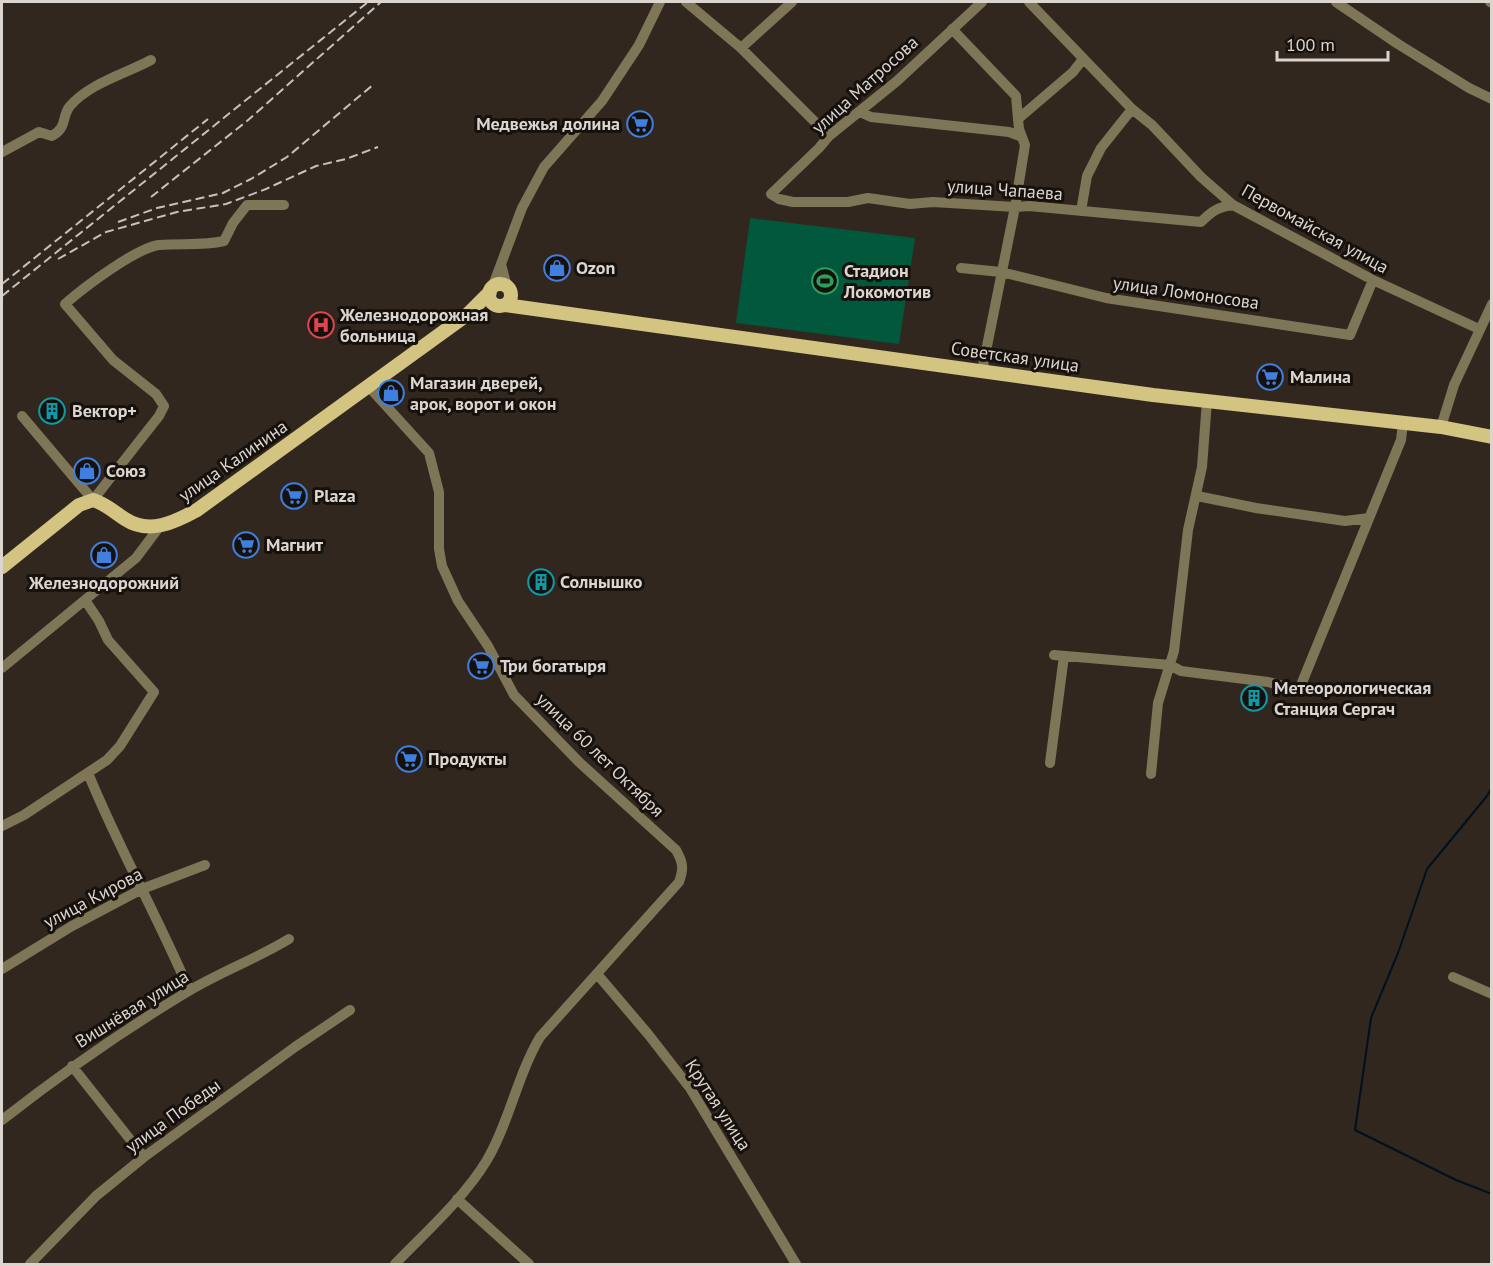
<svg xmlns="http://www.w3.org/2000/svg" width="1493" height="1266" font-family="'PT Sans',sans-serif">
	<rect width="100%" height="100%" fill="#32271f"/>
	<path fill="#02583d" d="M750 218 915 238 899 344 736 323Z"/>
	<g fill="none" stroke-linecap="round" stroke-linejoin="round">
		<path stroke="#01101f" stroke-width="2" d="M1492 787 1487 796 1427 869 1398 953 1371 1018 1355 1130 1456 1180 1492 1194"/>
		<path stroke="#7e7657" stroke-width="10" d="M686 2 741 48 829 136
			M982 2 897 81 829 136 819 148 771 194 779 199 793 202H848L868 198 910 204 933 202 1015 207 1029 206 1201 222C1212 211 1218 207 1233 205
			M1029 2 1132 109 1152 125 1201 177 1233 205 1373 280 1479 329
			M1336 2 1398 44 1469 88 1492 99
			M1490 2 1492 3
			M952 29 1016 96 1018 119
			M741 48 792 2
			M860 112 871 117 1009 132 1022 137
			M2 152 39 132 52 136C68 127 61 117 70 106 90 83 125 74 151 60
			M1081 211 1087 176 1101 148 1132 109
			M501 264 507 287
			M961 268 1001 272 1106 298 1350 335 1373 280
			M492 288 522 208 544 167 602 101 639 45 660 2
			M982 371 1015 207 1025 145 1019 129 1018 119 1073 72 1083 59
			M368 386 429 453 439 492V549L442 566 458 601 488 646 514 695 579 762 676 850C683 862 684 869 679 882L540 1037C517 1076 509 1123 487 1160 465 1197 425 1233 395 1264
			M22 416 93 500 159 416 164 406 156 394 113 360 65 304C83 288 136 248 159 245 181 243 202 246 224 241L233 223 247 205H284
			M1441 427 1454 385 1492 304
			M1197 496 1256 508 1345 521 1369 518
			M1054 655 1170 665 1181 671 1268 682 1299 690 1401 440 1403 423
			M2 668 136 558 160 526
			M1050 763 1064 656
			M88 773C118 847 158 917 189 990
			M1151 774 1158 703 1174 651 1188 530 1202 467 1207 401
			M2 826 24 815 107 760 120 746 154 692 108 640 99 621 85 600
			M2 969 72 926 142 889 205 865
			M597 974 648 1034 690 1088 796 1264
			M1453 977 1492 994
			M72 1066 144 1157
			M2 1120C61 1074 122 1031 187 992 220 972 256 959 289 939
			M457 1199 529 1264
			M30 1264 96 1196 144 1157 295 1047 350 1010"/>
		<path stroke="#d4c482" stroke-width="14" d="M489 295a11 11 0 1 1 22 0a11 11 0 1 1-22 0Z
			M505 305 1153 395 1441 427 1492 437
			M2 567 79 505 93 500C106 504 114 512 125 519 149 535 175 522 197 510L468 314 490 292"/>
		<path stroke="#c9c0bb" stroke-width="2" stroke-dasharray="9 4.5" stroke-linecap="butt" d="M151 197 247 121 381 2
			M118 222 157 208 223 193 251 179 287 157 374 84
			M58 259 106 232 177 212 226 204 266 189 316 166 346 159 378 147
			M2 284 208 119
			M2 296 368 2"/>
	</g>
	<defs>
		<g id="supermarket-ring" transform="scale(1.35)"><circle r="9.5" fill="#16110d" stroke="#3f7fe0" stroke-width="1.5"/><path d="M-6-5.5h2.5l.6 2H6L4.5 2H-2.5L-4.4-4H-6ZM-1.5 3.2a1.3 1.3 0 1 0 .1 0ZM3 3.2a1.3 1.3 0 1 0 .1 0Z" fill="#3f7fe0"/></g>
		<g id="shop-ring" transform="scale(1.35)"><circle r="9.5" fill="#16110d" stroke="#3f7fe0" stroke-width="1.5"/><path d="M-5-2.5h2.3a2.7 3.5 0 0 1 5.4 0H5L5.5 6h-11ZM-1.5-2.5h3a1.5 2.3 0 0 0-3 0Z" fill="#3f7fe0"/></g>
		<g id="stadium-ring" transform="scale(1.35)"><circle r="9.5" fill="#16110d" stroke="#2e9e5b" stroke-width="1.5"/><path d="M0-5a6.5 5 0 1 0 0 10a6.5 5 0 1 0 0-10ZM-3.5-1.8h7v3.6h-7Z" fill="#2e9e5b"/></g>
		<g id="hospital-ring" transform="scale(1.35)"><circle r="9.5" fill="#16110d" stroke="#e0444e" stroke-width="1.5"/><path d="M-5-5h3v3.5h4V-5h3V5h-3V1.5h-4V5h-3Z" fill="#e0444e"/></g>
		<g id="building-ring" transform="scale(1.35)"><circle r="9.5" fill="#16110d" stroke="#0f9aa8" stroke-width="1.5"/><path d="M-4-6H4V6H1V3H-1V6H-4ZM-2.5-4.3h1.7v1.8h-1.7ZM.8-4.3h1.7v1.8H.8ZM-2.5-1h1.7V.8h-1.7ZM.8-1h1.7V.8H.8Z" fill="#0f9aa8"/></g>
	</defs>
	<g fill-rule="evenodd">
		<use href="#supermarket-ring" x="640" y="124"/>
		<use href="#shop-ring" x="557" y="268"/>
		<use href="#stadium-ring" x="825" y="281"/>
		<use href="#hospital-ring" x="321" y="325"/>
		<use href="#supermarket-ring" x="1270" y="377"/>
		<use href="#shop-ring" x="391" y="393"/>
		<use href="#building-ring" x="52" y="411"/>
		<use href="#shop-ring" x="87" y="471"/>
		<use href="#supermarket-ring" x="294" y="496"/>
		<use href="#supermarket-ring" x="246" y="545"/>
		<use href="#shop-ring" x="104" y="555"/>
		<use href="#building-ring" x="541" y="582"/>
		<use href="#supermarket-ring" x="481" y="666"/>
		<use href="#building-ring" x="1254" y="698"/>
		<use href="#supermarket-ring" x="409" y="759"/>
	</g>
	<g text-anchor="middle" stroke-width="6" stroke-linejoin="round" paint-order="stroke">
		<g font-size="18" fill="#dcd4cf" stroke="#16110d">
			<text transform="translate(865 85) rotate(-42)" y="6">улица Матросова</text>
			<text transform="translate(1005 190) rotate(4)" y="6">улица Чапаева</text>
			<text transform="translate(1315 229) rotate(29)" y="6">Первомайская улица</text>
			<text transform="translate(1186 293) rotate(8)" y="6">улица Ломоносова</text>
			<text transform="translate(1015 357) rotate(8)" y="6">Советская улица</text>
			<text transform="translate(233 461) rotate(-35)" y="6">улица Калинина</text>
			<text transform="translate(600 755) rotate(44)" y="6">улица 60 лет Октября</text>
			<text transform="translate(93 898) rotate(-28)" y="6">улица Кирова</text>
			<text transform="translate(132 1009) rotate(-32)" y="6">Вишнёвая улица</text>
			<text transform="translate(718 1105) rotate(57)" y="6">Крутая улица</text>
			<text transform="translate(173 1116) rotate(-36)" y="6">улица Победы</text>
		</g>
		<g font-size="18" font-weight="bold" fill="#dcd4cf" stroke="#16110d" text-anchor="start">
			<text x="620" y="130" text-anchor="end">Медвежья долина</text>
			<text x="576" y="274">Ozon</text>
			<text x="844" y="277">Стадион<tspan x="844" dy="21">Локомотив</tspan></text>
			<text x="340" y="321">Железнодорожная<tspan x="340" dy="21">больница</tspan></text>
			<text x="1290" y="383">Малина</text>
			<text x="410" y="389">Магазин дверей,<tspan x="410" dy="21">арок, ворот и окон</tspan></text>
			<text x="72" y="417">Вектор+</text>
			<text x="106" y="477">Союз</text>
			<text x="314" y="502">Plaza</text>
			<text x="266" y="551">Магнит</text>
			<text x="560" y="588">Солнышко</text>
			<text x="104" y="589" text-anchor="middle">Железнодорожний</text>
			<text x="500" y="672">Три богатыря</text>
			<text x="1274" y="694">Метеорологическая<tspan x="1274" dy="21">Станция Сергач</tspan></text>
			<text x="428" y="765">Продукты</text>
		</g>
	</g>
	<rect width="1493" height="1266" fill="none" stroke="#dcd4cf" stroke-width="6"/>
	<path d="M1277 51v9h111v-9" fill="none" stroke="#dcd4cf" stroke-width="3"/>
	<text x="1286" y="51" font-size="18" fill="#dcd4cf" stroke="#16110d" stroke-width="4.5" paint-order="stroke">100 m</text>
</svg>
